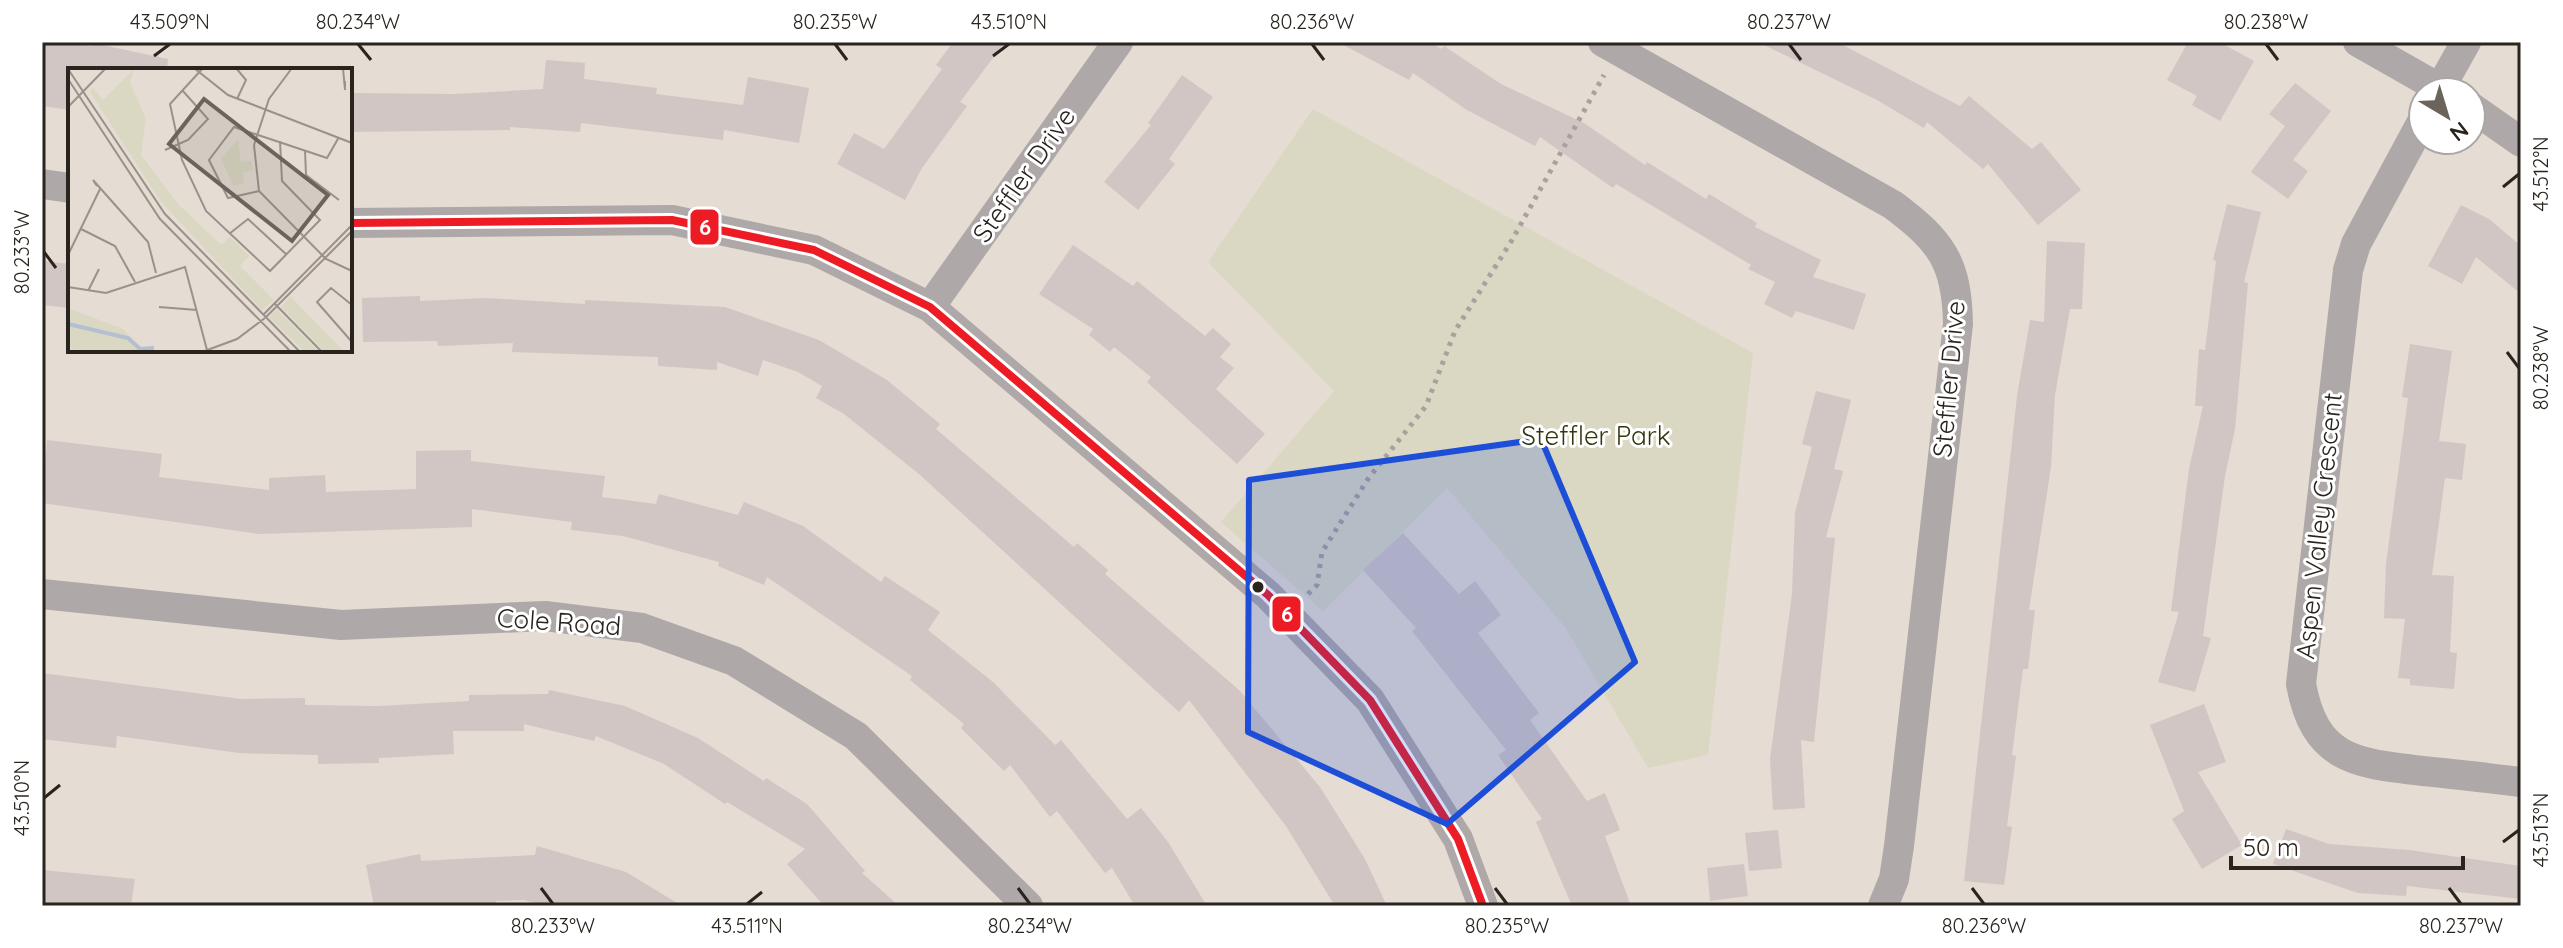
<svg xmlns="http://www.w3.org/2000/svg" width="2563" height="948" font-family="Quicksand,sans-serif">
	<rect width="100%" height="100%" fill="#e5dcd3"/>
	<path fill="#dad8c2" d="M1313 109 1753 353 1708 755 1648 768 1565 627 1447 488 1323 611 1221 522 1334 391 1208 262Z"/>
	<path fill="#d1c6c4" d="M42 42 92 46 93 43 168 59 167 70H70V110L42 106Z
		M953 42H1005L960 102 967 106 922 168 905 200 837 164 854 133 884 149 942 69 936 65Z
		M1338 42H1428L1442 49 1444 46 1501 84 1584 123 1645 165 1647 162 1706 199 1709 194 1757 223 1755 227 1821 260 1813 277 1866 294 1854 330 1796 311 1792 318 1764 304 1775 282 1748 269 1751 265 1616 184 1613 188 1540 137 1535 146 1467 110 1413 73 1409 80Z
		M1758 42H1837L1960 106 1969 96 2032 149 2041 142 2081 190 2038 225 1988 164 1983 169 1927 122 1924 128 1877 100Z
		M2188 42H2219L2254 61 2220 121 2192 105 2197 96 2167 80Z
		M546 60 585 63 584 79 657 88 656 94 743 105 748 77 809 88 799 143 724 130 723 140 581 123 580 132 510 127V130L350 132V93L455 94 543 89Z
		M1182 75 1213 97 1169 159 1175 164 1138 210 1104 182 1151 125 1148 123Z
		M2295 83 2331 111 2293 160 2308 171 2288 199 2251 172 2285 126 2269 114Z
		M2227 204 2261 212 2244 282 2248 283 2235 429 2225 476 2203 636 2211 638 2195 692 2158 682 2179 612 2171 611 2189 469 2203 406H2195L2199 349 2205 350 2216 261 2213 260Z
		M2461 205 2489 219 2521 246V294L2476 257 2462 284 2428 266Z
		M2047 241 2085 243 2082 309H2070L2055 395 2051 467 2029 610H2035L2028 669H2023L2012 755 2016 756 2007 826 2012 827 2004 885 1964 881 2017 396 2030 320 2044 322Z
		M1073 245 1133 286 1137 281 1205 336 1213 328 1231 344 1220 357 1234 368 1216 389 1265 434 1237 464 1147 382 1151 377 1114 347 1110 352 1089 335 1093 329 1039 294Z
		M42 261 70 264V308L42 305Z
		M420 296V301L487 298 585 304V300L725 307 819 340 887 380 940 424 936 429 1074 547 1077 543 1108 570 1105 574 1239 690 1320 787 1365 859 1387 906H1335L1286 826 1189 700 1179 712 919 474 844 414 816 398 822 386 798 372 763 360 758 376 717 362V370L658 366V357L512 352 513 343 438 346 437 341 363 342 362 298Z
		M2410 344 2452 351 2439 441 2466 444 2462 480 2445 478 2432 575 2454 576 2450 652 2457 653 2454 689 2410 685V679L2398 678 2405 619 2384 618 2386 564 2408 398 2402 397Z
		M1816 391 1851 400 1834 469 1843 471 1826 537 1835 538 1814 742 1801 740 1805 808 1773 810 1770 759 1792 594 1795 513 1812 447 1802 444Z
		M47 440 162 454 159 477 269 490V478L325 475 326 492 416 489V451L471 450V461L605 476 602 497 656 504 659 494 738 515 744 502 803 526 881 582 885 576 940 612 928 630 993 682 1055 745 1061 740 1127 819 1141 808 1168 842 1207 906H1135L1112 868 1105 873 1057 811 1050 817 1010 765 1004 771 961 728 964 724 910 680 912 676 767 577 764 585 718 566 719 562 623 536 571 530 572 522 472 509V527L259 534 42 503Z
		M1403 533 1459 594 1475 581 1501 615 1478 633 1539 713 1530 720 1587 801 1605 793 1620 830 1605 836 1631 906H1572L1536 822 1542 819 1498 755 1506 750 1412 631 1416 628 1363 570Z
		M42 673 241 699 305 698V705L378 706 469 701V695L548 694 549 690 625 706 698 738 764 781 766 778 807 804 865 871 862 873 899 906H824L787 864 805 849 727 802 725 804 664 764 596 736 594 741 524 724V731H453L454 754 379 758V763L318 764V755L239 753 117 736 116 748 42 739Z
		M2204 704 2226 762 2198 772 2242 845 2202 869 2172 819 2184 811 2150 725Z
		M2286 829 2329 844 2409 850 2521 866V899L2407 886 2406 896 2358 893 2273 864Z
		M1778 830 1782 868 1749 871 1745 833Z
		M537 846 626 872 682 906H545L524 900 496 901V906H374L366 865 420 854 421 861 535 855Z
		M1744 864 1748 896 1710 901 1707 868Z
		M42 870 135 879 131 906H42Z"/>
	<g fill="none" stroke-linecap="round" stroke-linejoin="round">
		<path stroke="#a8a19f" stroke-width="5" stroke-dasharray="4 6" stroke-linecap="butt" d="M1308 594 1317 585 1322 552 1368 479 1426 406 1455 331 1512 240 1604 75"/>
		<path stroke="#afa8a8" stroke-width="30" d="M1603 42 1893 205C1941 241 1957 262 1958 324L1899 846 1894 879 1883 906
			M2358 42 2446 92
			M2438 92 2466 42
			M2471 107 2521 142
			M2423 120 2356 244 2348 270 2301 684C2315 761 2357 763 2423 771 2455 774 2488 778 2521 782
			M42 184 70 188
			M350 223 672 220 814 250 930 307 1268 595 1370 700 1458 839 1483 906
			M930 307 1118 42
			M42 594 341 625 545 616 642 628 734 661 856 736 1028 906"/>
		<g stroke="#fff" stroke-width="14">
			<path id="bus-1" d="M350 223 672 220 814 250 930 307 1268 595 1370 700 1458 839 1483 906"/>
		</g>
		<use href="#bus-1" stroke="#ed1c24" stroke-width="8"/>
	</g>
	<path fill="#1d4ed8" fill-opacity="0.2" stroke="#1d4ed8" stroke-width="6" stroke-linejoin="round" d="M1541 439 1635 662 1447 824 1248 732 1249 480Z"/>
	<path fill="none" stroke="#29241d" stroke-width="3" d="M358 44 371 60M835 44 847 60M1312 44 1324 60M1789 44 1801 60M2266 44 2278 60M154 56 170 44M993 56 1009 44M2503 187 2519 174M44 252 56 268M2507 352 2519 368M44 798 60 785M2503 842 2519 830M541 888 553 904M1018 888 1030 904M1495 888 1507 904M1972 888 1984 904M2449 888 2461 904M747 904 762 892"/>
	<circle fill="#29241d" stroke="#fff" stroke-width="3" cx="1258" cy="587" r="7"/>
	<g text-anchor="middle" stroke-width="6" stroke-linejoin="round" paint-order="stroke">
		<g font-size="26" fill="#29241d" stroke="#fff">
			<text transform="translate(1024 175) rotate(-55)" y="9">Steffler Drive</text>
			<text transform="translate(1949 379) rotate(-85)" y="9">Steffler Drive</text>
			<text transform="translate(2319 526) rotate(-84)" y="9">Aspen Valley Crescent</text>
			<text transform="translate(559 622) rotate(4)" y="9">Cole Road</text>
		</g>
		<g font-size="26" fill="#33370c" stroke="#fff">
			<text x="1596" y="445">Steffler Park</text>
		</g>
	</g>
	<g transform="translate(68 68)">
		<rect width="284" height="284" fill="#e5dcd3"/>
		<path d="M66 1 62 14 78 51 73 87 111 137 153 177 162 169 181 188 172 198 206 232 194 242 93 134 22 24 25 20 35 32ZM170 72 173 94 183 93 185 102 175 104 176 115 165 118 153 90ZM223 227V229L277 284H257L213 239ZM0 240 55 261 78 284H10L0 278ZM209 241 213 246 251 284H237L201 249Z" fill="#dad8c2"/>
		<path fill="none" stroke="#b4bfd1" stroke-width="4" d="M0 256 60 270 72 281 86 280"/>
		<path fill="none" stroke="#9a928a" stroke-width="2" d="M126 0 160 27 284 75M135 0 102 36 114 92 138 143 202 203 252 152 214 113 212 73M168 0 178 12 169 31M224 0 201 31 186 77 191 123 258 191 284 203M275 0 277 22V13M0 1 97 146 232 284M0 11 92 151 223 284M0 39 38 0M97 82 120 72 140 51 114 22M237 82 238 107 271 132M29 118 25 112 80 174 88 205M191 123 160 130 141 92 166 59 259 90 271 69M13 161 47 178 67 214M161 166 180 151 219 187M0 187 32 121M0 219 38 225 117 199 139 282M20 223 31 201M207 236 254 284M284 237 263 220 249 234 284 274M91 239 129 242M195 247 284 157M198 249 284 163M134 284 169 271 197 250"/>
		<path fill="#6b645d" fill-opacity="0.15" stroke="#6b645d" stroke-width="4" d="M136 31 260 127 224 173 101 76Z"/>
		<rect width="284" height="284" fill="none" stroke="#29241d" stroke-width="4"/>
	</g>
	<g stroke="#fff" stroke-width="3">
		<rect x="689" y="208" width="31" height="38" rx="8" fill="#ed1c24"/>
		<rect x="1271" y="595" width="31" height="38" rx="8" fill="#ed1c24"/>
	</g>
	<g font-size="22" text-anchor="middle" font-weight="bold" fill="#fff">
		<text x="705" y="235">6</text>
		<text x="1287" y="622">6</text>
	</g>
	<rect width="2563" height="948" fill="none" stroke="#ffffff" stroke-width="88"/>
	<g transform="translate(2447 116) rotate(142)"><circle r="38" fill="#ffffff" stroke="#a9a7a5" stroke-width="2"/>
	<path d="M0-6L14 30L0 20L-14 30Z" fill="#6b645d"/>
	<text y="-12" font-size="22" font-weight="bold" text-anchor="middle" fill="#29241d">N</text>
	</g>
	<path d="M2231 856v12h232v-12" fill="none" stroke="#29241d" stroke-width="4"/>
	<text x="2243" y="856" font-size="24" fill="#29241d" stroke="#ffffff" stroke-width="6" paint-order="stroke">50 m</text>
	<rect x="44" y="44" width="2475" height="860" fill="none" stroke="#29241d" stroke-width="3"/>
	<g font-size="20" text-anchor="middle" fill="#29241d">
		<text x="170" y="29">43.509°N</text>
		<text x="358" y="29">80.234°W</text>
		<text x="835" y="29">80.235°W</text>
		<text x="1009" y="29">43.510°N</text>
		<text x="1312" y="29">80.236°W</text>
		<text x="1789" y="29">80.237°W</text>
		<text x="2266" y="29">80.238°W</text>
		<text transform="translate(2541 174) rotate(-90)" y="7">43.512°N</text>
		<text transform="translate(22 252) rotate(-90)" y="7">80.233°W</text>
		<text transform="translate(2541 368) rotate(-90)" y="7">80.238°W</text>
		<text transform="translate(22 798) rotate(-90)" y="7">43.510°N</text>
		<text transform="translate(2541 830) rotate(-90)" y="7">43.513°N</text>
		<text x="553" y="933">80.233°W</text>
		<text x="747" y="933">43.511°N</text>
		<text x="1030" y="933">80.234°W</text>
		<text x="1507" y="933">80.235°W</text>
		<text x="1984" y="933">80.236°W</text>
		<text x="2461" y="933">80.237°W</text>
	</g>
</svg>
